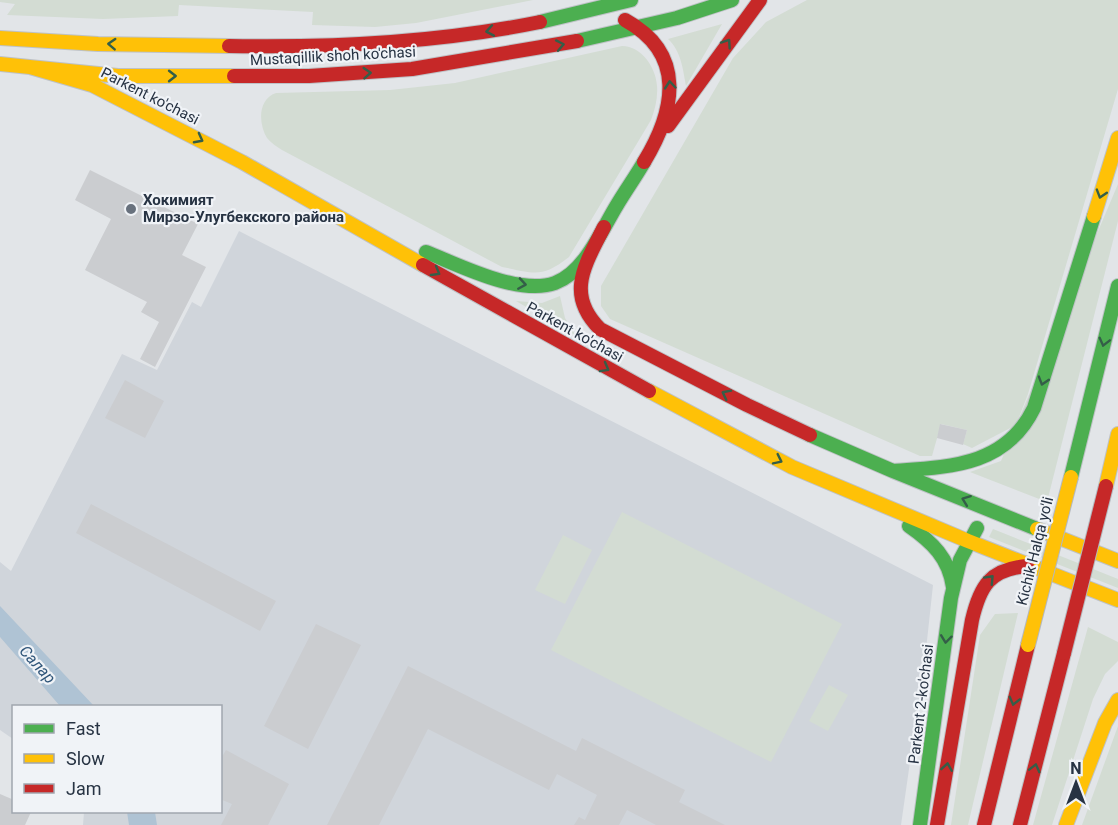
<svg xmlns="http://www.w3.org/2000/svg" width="1118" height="825" font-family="Roboto,sans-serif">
	<rect width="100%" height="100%" fill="#e2e5e8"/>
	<path fill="#d0d5db" d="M239 231 933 585 926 650 901 825H83L84 812H220V706H14L13 739 0 730V562L11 571 122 354 157 370 192 302 201 307Z"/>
	<path fill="#d3dcd3" d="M0 0H533L416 23 375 27 312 25 313 12 179 5 178 16 103 19 7 15 15 4 0 2Z
		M807 0H1118V89L1028 394 1016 425 972 448 963 444 967 430 941 424 932 456H920L610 319 601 306V286L733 58 766 22Z
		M722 24 686 86C683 69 681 51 668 39Z
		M622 46C642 46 656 68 657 86 658 98 655 109 651 120L569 257C541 279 534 273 502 267L282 150C277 147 271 143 267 138 258 123 258 99 276 93L390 90 455 83Z
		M1118 184V221L1047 502 970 472 1001 461Z
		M560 296 565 318 576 336 516 301 542 303Z
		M622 512 842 624 771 762 551 650Z
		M993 529 1118 579V588L989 537Z
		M563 535 592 550 565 604 535 590Z
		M1018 613 968 825H951L980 635 995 614Z
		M1088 627 1118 642V661L1105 674 1093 699 1052 825H1033Z
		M829 685 848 695 828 731 809 721Z
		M1118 726V825H1082Z"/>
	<path fill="#afc3d4" d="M0 606 94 706H60L0 637Z
		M127 812H155L157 825H129Z"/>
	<path fill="#cbcdd0" d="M90 170 198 224 182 255 206 267 155 367 140 359 159 322 141 312 147 302 85 270 111 219 75 200Z
		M125 380 164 401 145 438 105 418Z
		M940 424 967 430 963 445 937 438Z
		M91 504 276 601 260 631 76 533Z
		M316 624 361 645 308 749 264 726Z
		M408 666 576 751 582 738 685 790 679 802 725 825H656L627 810 619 825H574L579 817 585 820 597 795 557 774 549 790 428 729 379 825H327Z
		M226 750 289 784 268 825H221L232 804 220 799V760Z
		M0 794 14 800V812H31L25 825H0Z"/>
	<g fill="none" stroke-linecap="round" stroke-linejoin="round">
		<g stroke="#bec2c6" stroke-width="16">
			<path id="fast" d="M540 22 631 0
				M577 41 677 18 732 0
				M426 252C459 265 519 296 555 283 585 272 601 231 617 205 626 190 636 176 644 162
				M810 435 893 471 1037 529
				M893 471C950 467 1006 466 1034 408L1094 216
				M1071 477 1118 286
				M909 526C932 542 949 558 953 587
				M920 825 951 598 960 560 977 528"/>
		</g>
		<g stroke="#bec2c6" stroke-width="16">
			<path id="slow" d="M0 38 98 44 229 46
				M0 64 118 76H234
				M30 67 92 85 242 162 423 265
				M1094 216 1118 138
				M649 391 792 467 968 541 1118 600
				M1106 486 1118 434
				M1037 529 1118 561
				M1066 825 1105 723 1118 700"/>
		</g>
		<g stroke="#bec2c6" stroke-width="16">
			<path id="jam" d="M625 20C687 54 675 111 644 162
				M229 46C334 48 437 43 540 22
				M234 76H309L412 69 577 41
				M668 126 760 0
				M604 227C585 265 565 294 600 329L747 405 810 435
				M423 265 649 391
				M937 825 972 620C980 586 990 569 1027 566
				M984 825 1028 645
				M1020 825 1064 653"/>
		</g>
		<use href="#fast" stroke="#4caf50" stroke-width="14"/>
		<use href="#slow" stroke="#ffc107" stroke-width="14"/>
		<use href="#jam" stroke="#c62828" stroke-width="14"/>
		<g stroke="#b4b8bd" stroke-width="16" stroke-linecap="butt">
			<path id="slow-bridge" d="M1028 645 1071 477"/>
		</g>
		<g stroke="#b4b8bd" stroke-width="16" stroke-linecap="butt">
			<path id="jam-bridge" d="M1064 653 1106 486"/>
		</g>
		<use href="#slow-bridge" stroke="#ffc107" stroke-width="14"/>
		<use href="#jam-bridge" stroke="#c62828" stroke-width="14"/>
	</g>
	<defs><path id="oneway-chevron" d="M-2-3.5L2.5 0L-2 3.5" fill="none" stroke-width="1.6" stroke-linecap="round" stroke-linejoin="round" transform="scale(1.5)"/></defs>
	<g stroke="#345e48">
		<use href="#oneway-chevron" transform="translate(490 31) rotate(170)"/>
		<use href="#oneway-chevron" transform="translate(727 43) rotate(-56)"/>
		<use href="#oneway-chevron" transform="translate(112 44) rotate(-177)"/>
		<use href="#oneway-chevron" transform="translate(560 45) rotate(-11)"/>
		<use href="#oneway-chevron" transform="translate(367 73) rotate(-4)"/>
		<use href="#oneway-chevron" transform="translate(172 76)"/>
		<use href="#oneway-chevron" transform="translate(670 85) rotate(-95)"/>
		<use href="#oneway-chevron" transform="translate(199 139) rotate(28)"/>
		<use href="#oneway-chevron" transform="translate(1101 194) rotate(107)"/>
		<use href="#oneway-chevron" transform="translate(436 272) rotate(30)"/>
		<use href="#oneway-chevron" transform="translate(522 284) rotate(9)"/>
		<use href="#oneway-chevron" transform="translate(1104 342) rotate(104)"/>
		<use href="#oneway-chevron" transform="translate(605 368) rotate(29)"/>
		<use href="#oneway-chevron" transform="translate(1043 381) rotate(107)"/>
		<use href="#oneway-chevron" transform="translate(726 394) rotate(-153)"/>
		<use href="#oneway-chevron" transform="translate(778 460) rotate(26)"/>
		<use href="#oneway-chevron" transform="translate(966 500) rotate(-159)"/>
		<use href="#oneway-chevron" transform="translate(990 579) rotate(-47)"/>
		<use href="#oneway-chevron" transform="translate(946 639) rotate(97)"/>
		<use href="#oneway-chevron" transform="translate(1014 701) rotate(104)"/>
		<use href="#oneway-chevron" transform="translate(947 767) rotate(-81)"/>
		<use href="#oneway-chevron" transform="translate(1035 768) rotate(-76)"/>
	</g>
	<circle fill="#68717d" stroke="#f0f3f7" stroke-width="2" cx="131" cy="209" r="6"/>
	<g text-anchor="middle" stroke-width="4.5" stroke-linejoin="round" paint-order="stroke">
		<g font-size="15" fill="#273343" stroke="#f0f3f7">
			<text transform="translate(333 56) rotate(-3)" y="5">Mustaqillik shoh ko'chasi</text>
			<text transform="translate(150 96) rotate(27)" y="5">Parkent ko'chasi</text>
			<text transform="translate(575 332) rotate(29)" y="5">Parkent ko'chasi</text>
			<text transform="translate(1035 551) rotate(-76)" y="5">Kichik Halqa yo'li</text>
			<text transform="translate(921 704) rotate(-83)" y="5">Parkent 2-ko'chasi</text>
		</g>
		<g font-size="15" font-weight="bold" fill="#273343" stroke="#f0f3f7" text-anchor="start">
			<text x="143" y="205">Хокимият<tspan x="143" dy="17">Мирзо-Улугбекского района</tspan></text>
		</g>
		<g font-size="16" font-style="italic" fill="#2f5579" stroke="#f0f3f7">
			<text transform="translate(38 664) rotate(48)" y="6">Салар</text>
		</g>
	</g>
	<rect x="12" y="705" width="210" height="108" fill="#f0f3f7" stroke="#a0a6af" stroke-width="1.5"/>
	<rect x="24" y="724" width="30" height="9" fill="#4caf50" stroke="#a0a6af" stroke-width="1.5"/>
	<text x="66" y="735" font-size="18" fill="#273343">Fast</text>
	<rect x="24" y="754" width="30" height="9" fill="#ffc107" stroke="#a0a6af" stroke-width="1.5"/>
	<text x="66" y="765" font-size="18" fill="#273343">Slow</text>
	<rect x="24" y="784" width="30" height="9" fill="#c62828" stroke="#a0a6af" stroke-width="1.5"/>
	<text x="66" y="795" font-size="18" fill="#273343">Jam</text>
	<g transform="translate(1076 783)" stroke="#f0f3f7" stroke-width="4.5" paint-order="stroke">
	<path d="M0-4.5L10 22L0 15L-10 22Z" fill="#273343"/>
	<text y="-9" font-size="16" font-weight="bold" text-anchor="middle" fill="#273343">N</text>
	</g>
</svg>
